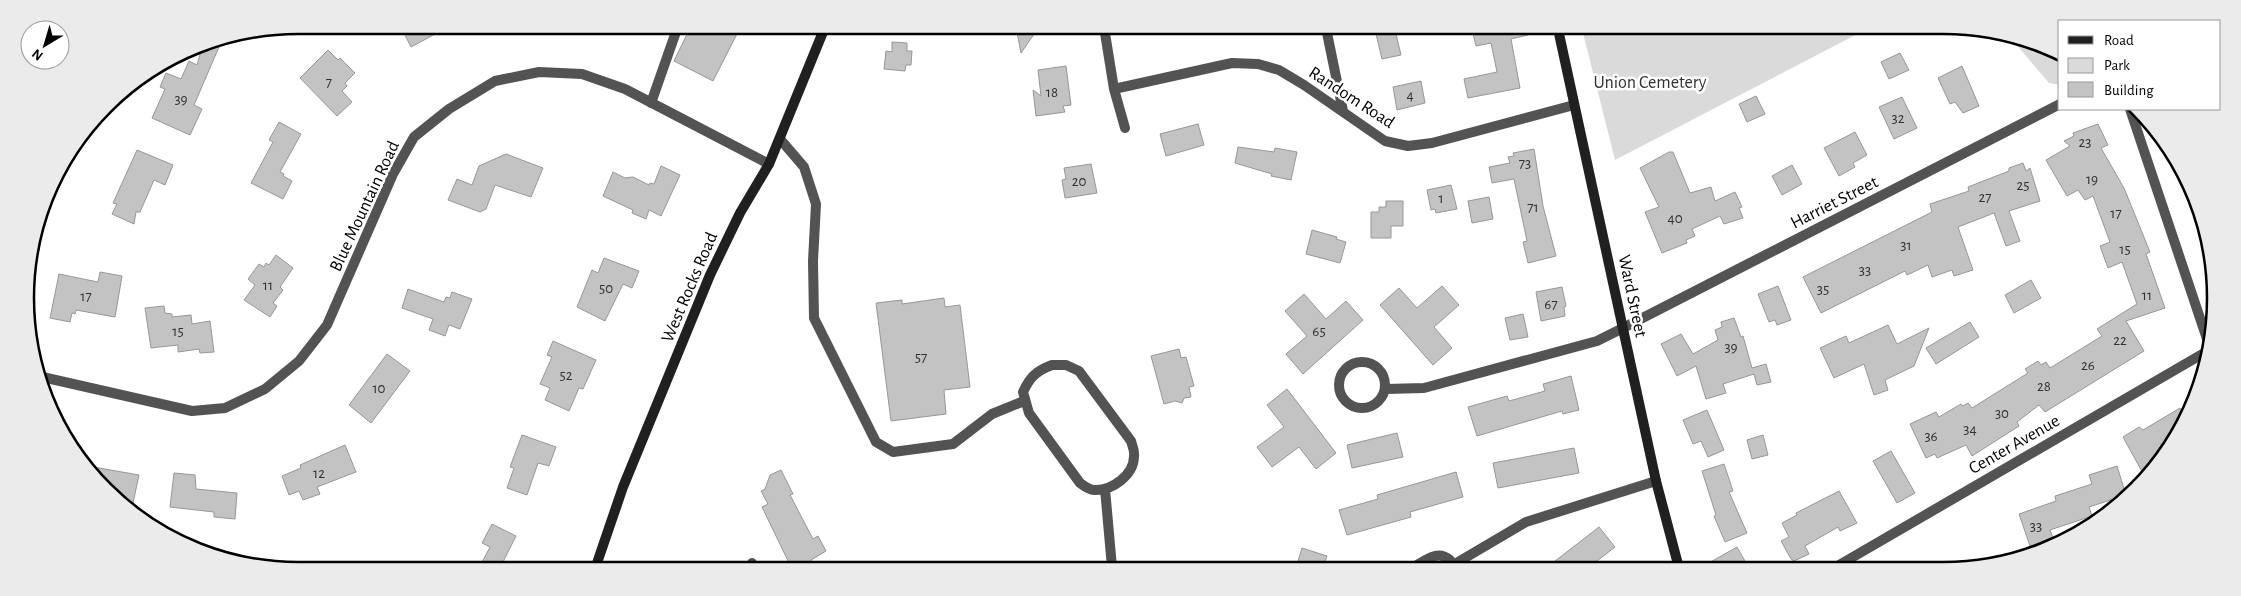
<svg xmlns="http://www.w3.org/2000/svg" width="2241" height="596" font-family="'Alegreya Sans',sans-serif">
	<rect width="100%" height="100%" fill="#fff"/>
	<path fill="#dadada" d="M1582 29 1865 30 1615 160Z
		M2009 36 2060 57V85L2049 83Z"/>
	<path fill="#c3c3c3" stroke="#979797" d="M400 25H452L411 47Z
		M691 26H741L713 81 674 61Z
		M1016 27H1039L1021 53Z
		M1472 29H1527L1528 35 1511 39 1520 88 1468 98 1464 79 1497 72 1491 43 1476 46Z
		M1395 30 1401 55 1382 59 1376 34Z
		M222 40 194 105 202 109 190 135 152 118 165 89 160 87 166 73 181 79 189 61 197 65 203 44Z
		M892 42 907 43V51H912L911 65H906L905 71 884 69 886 51 892 52Z
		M328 50 338 60 340 58 355 73 345 83 347 86 342 91 352 102 337 116 300 78Z
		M1900 53 1909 70 1889 79 1881 62Z
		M1066 66 1071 105 1063 106 1065 112 1036 116 1033 90 1041 96 1038 70Z
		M1962 66 1979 106 1963 113 1955 102 1950 104 1938 78Z
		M1421 81 1425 103 1397 110 1393 87Z
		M1756 96 1765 114 1747 122 1739 104Z
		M1902 97 1917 128 1894 139 1879 107Z
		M279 122 301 134 280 172 284 174 283 176 292 181 283 199 251 183 273 142 269 140Z
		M1198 124 1204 145 1166 156 1160 134Z
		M2098 124 2108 145 2101 148 2124 188 2150 252 2146 254 2165 308 2126 321 2144 351 2045 412 2039 405 2017 422 2019 426 1972 456 1966 445 1937 458 1935 454 1926 458 1910 424 1936 412 1939 417 1961 404 1963 406 1968 403 1972 408 2028 373 2025 369 2038 361 2041 365 2046 362 2050 368 2102 336 2097 329 2137 304 2122 262 2108 268 2100 246 2110 242 2093 196 2085 200 2078 190 2067 196 2046 160 2070 146 2064 141 2074 136 2073 133Z
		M1855 132 1867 155 1853 163 1855 167 1839 176 1824 148Z
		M1238 147 1274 152 1275 148 1297 152 1291 180 1271 176 1272 174 1235 163Z
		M1534 149 1543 206 1556 256 1528 263 1523 242 1527 241 1514 179 1492 183 1489 167 1510 163 1508 157 1514 156 1513 153Z
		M137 150 173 165 165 185 154 180 140 212H136L134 224 112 214 117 204 113 203Z
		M1669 152H1673L1690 193 1711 187 1715 201 1735 192 1742 207 1739 208 1743 218 1724 224 1720 216 1692 229 1695 236 1686 240 1687 243 1662 253 1645 212 1659 207 1640 168Z
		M506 154 543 168 531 197 495 185 486 209 480 212 448 200 457 179 472 185 479 166Z
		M2023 163 2026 171 2030 168 2040 201 2009 211 2020 241 2006 246 1994 213 1958 227 1973 270 1954 276 1952 270 1932 277 1928 265 1907 275 1905 271 1821 313 1803 277 1932 212 1930 204 1969 191 1968 187 2009 171V168Z
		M1091 164 1097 193 1065 198 1062 180 1066 179 1064 168Z
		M1792 165 1802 184 1782 195 1772 176Z
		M661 166 680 175 661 216 649 210 646 219 632 213 633 210 603 196 613 172 625 178 633 177 649 185 650 183 654 184Z
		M1451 185 1457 209 1436 213 1435 209 1431 210 1427 190Z
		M1489 197 1493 219 1472 223 1468 201Z
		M1386 201H1403V226H1391V238H1371V212H1379V207H1386Z
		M1312 230 1337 237 1336 239 1346 242 1340 263 1306 254Z
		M276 255 293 268 280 287 283 290 273 303 277 306 270 317 244 300 255 285 248 279 259 264 264 267 266 263 269 265Z
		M604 258 639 271 632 288 623 284 605 321 577 307 592 270 598 273Z
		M100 272 122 276 115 317 76 310 75 314 72 313 70 322 50 318 59 274 98 282Z
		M2031 280 2041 298 2014 313 2005 295Z
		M1442 286 1459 305 1434 327 1452 348 1433 365 1380 305 1399 288 1417 308Z
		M1778 286 1791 320 1777 325 1775 320 1769 322 1758 294Z
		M1562 287 1566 306 1564 307 1565 316 1541 321 1536 292Z
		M408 289 444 302 446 297 450 298 452 292 472 299 460 329 449 325 445 336 429 330 433 319 402 308Z
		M1304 294 1326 319 1346 301 1363 320 1303 374 1286 354 1307 336 1285 311Z
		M944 298 945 307 960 305 970 387 944 390 946 414 891 421 876 303 902 300V304Z
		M164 306 165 313 172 314V317L191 315 192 324 210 321 214 352 200 353 199 349 178 352V345L151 348 145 308Z
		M1523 314 1528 337 1510 340 1505 318Z
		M1734 318 1741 337 1743 336 1752 368 1766 364 1771 382 1757 385 1754 374 1723 384 1726 393 1706 399 1696 366 1677 376 1661 344 1681 334 1693 354 1718 340 1715 330 1722 327 1721 322Z
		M1970 322 1979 337 1936 364 1926 348Z
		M1888 325 1897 344 1929 328 1914 366 1885 380 1888 390 1874 395 1864 364 1834 378 1820 348 1846 336 1849 343Z
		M553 341 596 360 583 389 579 388 569 411 545 400 550 388 540 384 552 357 547 355Z
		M1179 349 1181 358 1186 357 1194 386 1189 387 1191 397 1184 398 1182 403 1175 401 1164 404 1151 356Z
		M387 354 410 371 371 423 349 405Z
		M1571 376 1579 410 1563 414 1562 411 1477 436 1468 407 1507 396 1509 401 1545 391 1543 384Z
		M1287 389 1336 453 1316 469 1299 447 1272 467 1257 447 1284 427 1267 405Z
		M2180 408 2186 418 2180 434 2145 477 2123 437 2139 427 2143 430Z
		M1707 410 1724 450 1708 457 1701 441 1693 444 1683 420Z
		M1397 433 1403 457 1352 468 1347 445Z
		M522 435 556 447 549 466 538 463 527 495 507 488 514 468 510 467Z
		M1763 435 1768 455 1752 459 1747 440Z
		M345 445 356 472 317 487 320 494 303 500 299 491 289 495 282 476 301 468 300 465Z
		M1574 448 1579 473 1498 488 1493 463Z
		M1891 451 1915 493 1897 503 1873 461Z
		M1724 464 1733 491 1729 492 1747 533 1725 542 1714 516 1716 515 1702 471Z
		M82 465 139 475 133 503 121 501Z
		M2117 466 2126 495 2089 507 2092 516 2050 530 2053 538 2030 546 2019 514 2056 501 2055 496 2092 484 2089 475Z
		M781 470 793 494 790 495 813 539 818 536 826 551 811 560 814 567H791L762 507 768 504 761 491 765 489 770 475Z
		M1456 472 1463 497 1410 512 1411 517 1347 535 1339 510 1378 499 1377 495Z
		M174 473 195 475 196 489 237 493 235 519 214 517V512L170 507Z
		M1839 491 1857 523 1840 531 1838 527 1805 546 1809 554 1794 561 1791 559 1781 541 1789 537 1782 523 1797 515 1796 513Z
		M492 524 516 536 501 566H480L490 547 482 543Z
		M1599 527 1615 547 1588 568H1546Z
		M1737 547 1745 561 1741 563 1744 568H1700Z
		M1302 548 1327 556 1323 568H1296Z"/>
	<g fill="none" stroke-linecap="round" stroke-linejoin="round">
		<path stroke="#535353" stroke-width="10" d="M1339 385a23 23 0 1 1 46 0a23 23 0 1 1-46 0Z
			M1386 389 1424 388 1597 341 1623 328
			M752 563 754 567
			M1453 565 1526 522 1656 481
			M1412 568C1425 561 1437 549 1450 560L1454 568"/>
		<path stroke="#535353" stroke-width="10" d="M1104 27 1114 89 1125 128
			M1326 28 1343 111
			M1114 89 1232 63 1258 64 1279 70 1304 85 1385 141 1408 146 1432 143 1574 105
			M651 103 678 26
			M2130 109 2211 351
			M780 139 804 167 816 204 813 261 814 318 876 442 893 452 953 444 992 414 1024 401
			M1623 328 2060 104
			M1052 365H1066L1079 371 1131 441C1132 445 1135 451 1134 456 1134 475 1112 491 1094 490 1089 490 1084 486 1080 483L1029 413 1023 392C1030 377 1036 371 1052 365Z
			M38 376 192 411 225 408 265 389 299 361 327 325 393 174 414 137 449 109 495 81 539 72 582 74 625 89 769 164
			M1105 489 1112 567
			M1834 568 2211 349"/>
		<path stroke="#202020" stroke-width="10" d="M1558 29 1656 481 1679 568
			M596 566 623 487 710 275 740 213 769 164 825 27"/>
	</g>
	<g text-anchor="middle" stroke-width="5" stroke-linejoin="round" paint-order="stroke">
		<g font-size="15" fill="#313131">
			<text x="329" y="87">7</text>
			<text x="1052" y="97">18</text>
			<text x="1410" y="100">4</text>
			<text x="181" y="104">39</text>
			<text x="1898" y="123">32</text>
			<text x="2085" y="147">23</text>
			<text x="1525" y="168">73</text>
			<text x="2092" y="184">19</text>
			<text x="1079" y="186">20</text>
			<text x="2023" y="190">25</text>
			<text x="1985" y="202">27</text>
			<text x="1441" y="203">1</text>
			<text x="1533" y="212">71</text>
			<text x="2116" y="218">17</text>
			<text x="1675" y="223">40</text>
			<text x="1906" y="250">31</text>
			<text x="2125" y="254">15</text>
			<text x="1865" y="275">33</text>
			<text x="268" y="290">11</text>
			<text x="606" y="293">50</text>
			<text x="1823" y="294">35</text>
			<text x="2147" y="300">11</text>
			<text x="86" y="301">17</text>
			<text x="1551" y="309">67</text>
			<text x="178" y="336">15</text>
			<text x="1319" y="336">65</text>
			<text x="2120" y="345">22</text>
			<text x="1731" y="352">39</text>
			<text x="921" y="362">57</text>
			<text x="2088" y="370">26</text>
			<text x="566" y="380">52</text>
			<text x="2044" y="391">28</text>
			<text x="379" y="393">10</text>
			<text x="2002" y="418">30</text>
			<text x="1970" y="434">34</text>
			<text x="1931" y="441">36</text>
			<text x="319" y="478">12</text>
			<text x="2036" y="531">33</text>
		</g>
		<g font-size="18" fill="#313131" stroke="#fff">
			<text x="1650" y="88">Union Cemetery</text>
		</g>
		<g font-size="18" fill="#000" stroke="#fff">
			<text transform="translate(1352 97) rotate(33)" y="6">Random Road</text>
			<text transform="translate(1834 202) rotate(-27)" y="6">Harriet Street</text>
			<text transform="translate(364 206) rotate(-65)" y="6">Blue Mountain Road</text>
			<text transform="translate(689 287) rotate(-67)" y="6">West Rocks Road</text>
			<text transform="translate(1633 296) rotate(78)" y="6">Ward Street</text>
			<text transform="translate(2014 444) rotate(-30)" y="6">Center Avenue</text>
		</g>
	</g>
	<path d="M0 0H2241V596H0ZM298 34H1943A264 264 0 0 1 2207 298V298A264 264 0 0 1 1943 562H298A264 264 0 0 1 34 298V298A264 264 0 0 1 298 34Z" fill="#ebebeb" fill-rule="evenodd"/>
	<path fill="none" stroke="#000" stroke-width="2.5" d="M298 34H1943A264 264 0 0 1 2207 298V298A264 264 0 0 1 1943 562H298A264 264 0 0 1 34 298V298A264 264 0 0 1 298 34Z"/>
	<rect x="2058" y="20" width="162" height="90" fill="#ffffff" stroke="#999999"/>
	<rect x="2068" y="36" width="25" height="8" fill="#202020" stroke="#999999"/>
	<text x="2104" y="45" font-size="15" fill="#000000">Road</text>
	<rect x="2068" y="58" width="25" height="15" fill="#dadada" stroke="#999999"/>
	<text x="2104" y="70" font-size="15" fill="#000000">Park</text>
	<rect x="2068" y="82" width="25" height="15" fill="#c3c3c3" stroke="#999999"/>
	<text x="2104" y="95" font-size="15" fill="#000000">Building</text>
	<g transform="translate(45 45) rotate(218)"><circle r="24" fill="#ffffff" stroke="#999999"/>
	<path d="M0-4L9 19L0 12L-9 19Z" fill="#000000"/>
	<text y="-8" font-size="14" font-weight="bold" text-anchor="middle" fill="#000000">N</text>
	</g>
</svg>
